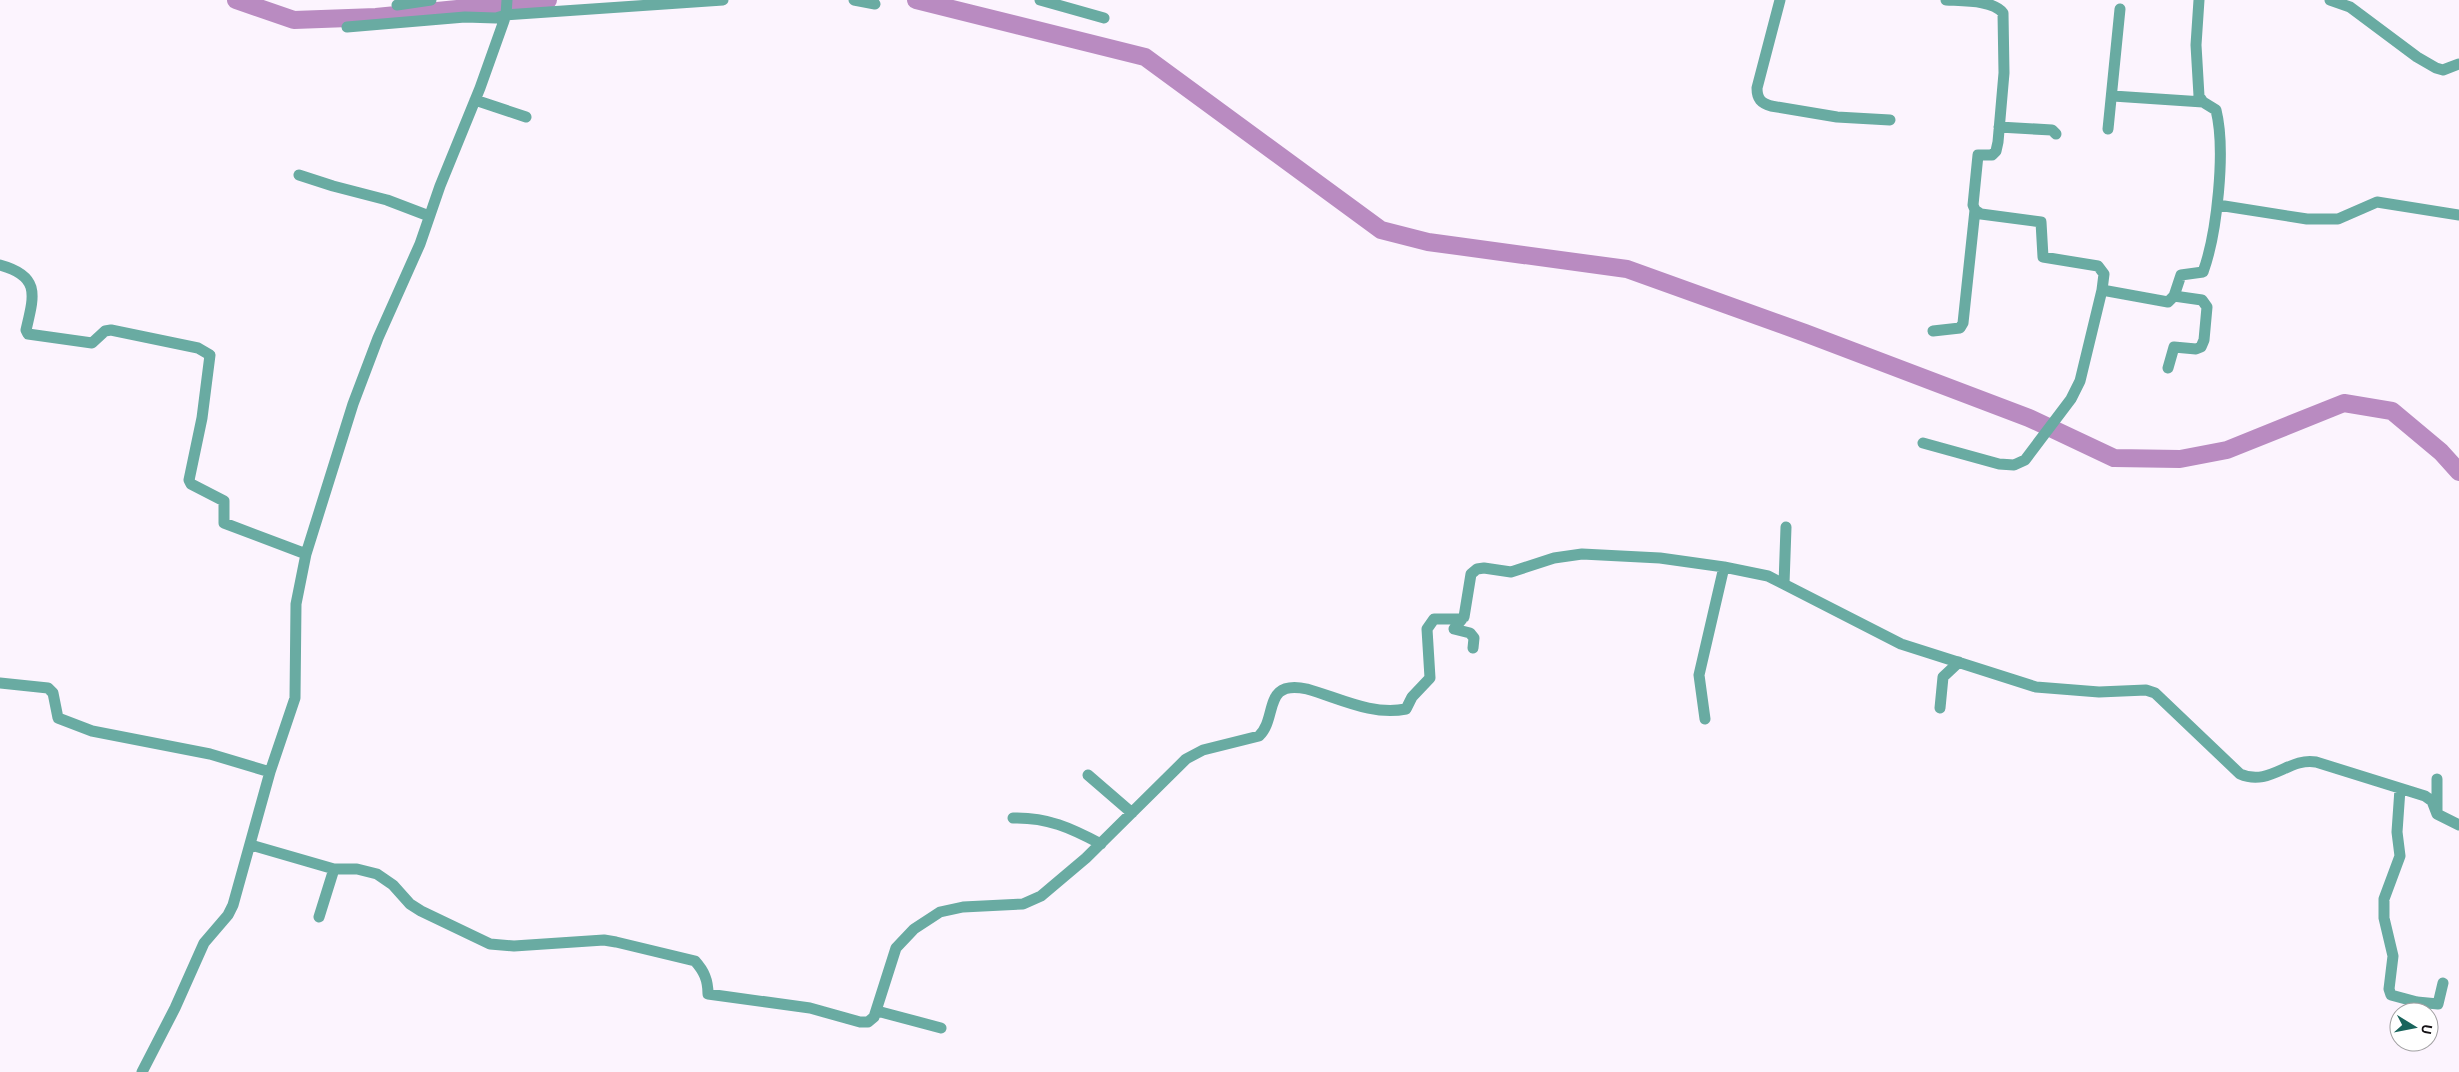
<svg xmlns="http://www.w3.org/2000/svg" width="2459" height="1072" font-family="'DM Sans',sans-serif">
	<rect width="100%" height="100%" fill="#fcf4fe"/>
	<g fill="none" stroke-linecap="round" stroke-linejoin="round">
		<path stroke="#b98bc1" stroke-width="18" d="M236 0 294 20 376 17 548 0
			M916 0 1145 57 1381 230 1428 242 1627 269 1805 333 2029 418 2114 458 2180 459 2227 450 2344 403 2392 411 2441 452 2459 472"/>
		<path stroke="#69aba2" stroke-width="11" d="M854 0 875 4
			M1040 0 1104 18
			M1780 0 1757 88C1757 99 1761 103 1771 106L1837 117 1890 120
			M1946 0C1964 1 1993 0 2003 13L2004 73 1998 142 1996 151 1992 155H1978L1973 205 1975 210 1981 214 2041 222 2043 257 2098 266 2104 274 2102 290
			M2330 0 2350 7 2417 57 2436 68 2443 70 2459 64
			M397 5 431 0
			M347 27 465 17 496 18 506 15 723 0
			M2113 96 2203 102
			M475 100 526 117
			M1999 127 2052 130 2056 134
			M2108 129 2120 9
			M299 175 333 186 387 200 429 216
			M2218 205 2307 219H2338L2377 202 2459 215
			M0 265C41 276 34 296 26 330L28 334 92 343 105 331 111 330 198 348 210 355 202 418 189 480 191 484 224 501V523L306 554
			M1933 331 1960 328 1963 323 1975 210
			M2168 368 2174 347 2196 349 2201 347 2204 340 2207 307 2202 300 2174 296
			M1923 443 1999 464 2014 465 2025 460 2071 399 2080 381 2102 290 2168 302 2174 296 2181 275 2203 272C2217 234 2226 150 2216 110L2203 102 2199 96 2196 45 2199 0
			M1784 584 1786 527
			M1462 619 1454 629 1470 633 1474 638 1473 648
			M0 683 48 688 53 693 58 718 92 731 210 754 270 772
			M1940 708 1943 677 1959 662
			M1705 719 1699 675 1724 567
			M1088 775 1132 813
			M2437 779V810
			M2400 789 2397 832 2400 856 2384 899V918L2393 956 2389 989 2391 995 2417 1002 2438 1004 2443 983
			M1013 818C1047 817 1071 828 1101 844
			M251 845 334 869H357L377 874 393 885 410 904 421 911 490 944 514 946 604 940 616 942 695 961C704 971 708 980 708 994L810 1008 860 1022H868L874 1017 896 948 914 929 940 912 963 907 1023 904 1041 896 1086 858 1186 759 1203 750 1259 736C1278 718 1262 679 1307 689 1339 698 1372 716 1406 709L1412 697 1430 678 1427 629 1434 619H1459L1464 617 1471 574 1477 569 1484 568 1511 572 1554 558 1582 554 1660 558 1724 567 1768 576 1901 644 2036 687 2099 692 2146 690 2155 693 2240 774C2270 787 2289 757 2316 762L2425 796 2432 801 2437 814 2459 825
			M319 917 334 869
			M877 1011 941 1028
			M142 1072 175 1008 204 943 228 915 233 905 270 772 295 698 296 604 306 554 353 404 378 338 420 244 440 186 480 88 506 15 507 0"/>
	</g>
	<g transform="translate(2414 1027) rotate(100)"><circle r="24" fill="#ffffff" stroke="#a1a0a2"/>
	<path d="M0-4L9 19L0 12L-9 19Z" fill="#19645c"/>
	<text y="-8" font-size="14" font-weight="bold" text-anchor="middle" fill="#151216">U</text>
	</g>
</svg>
